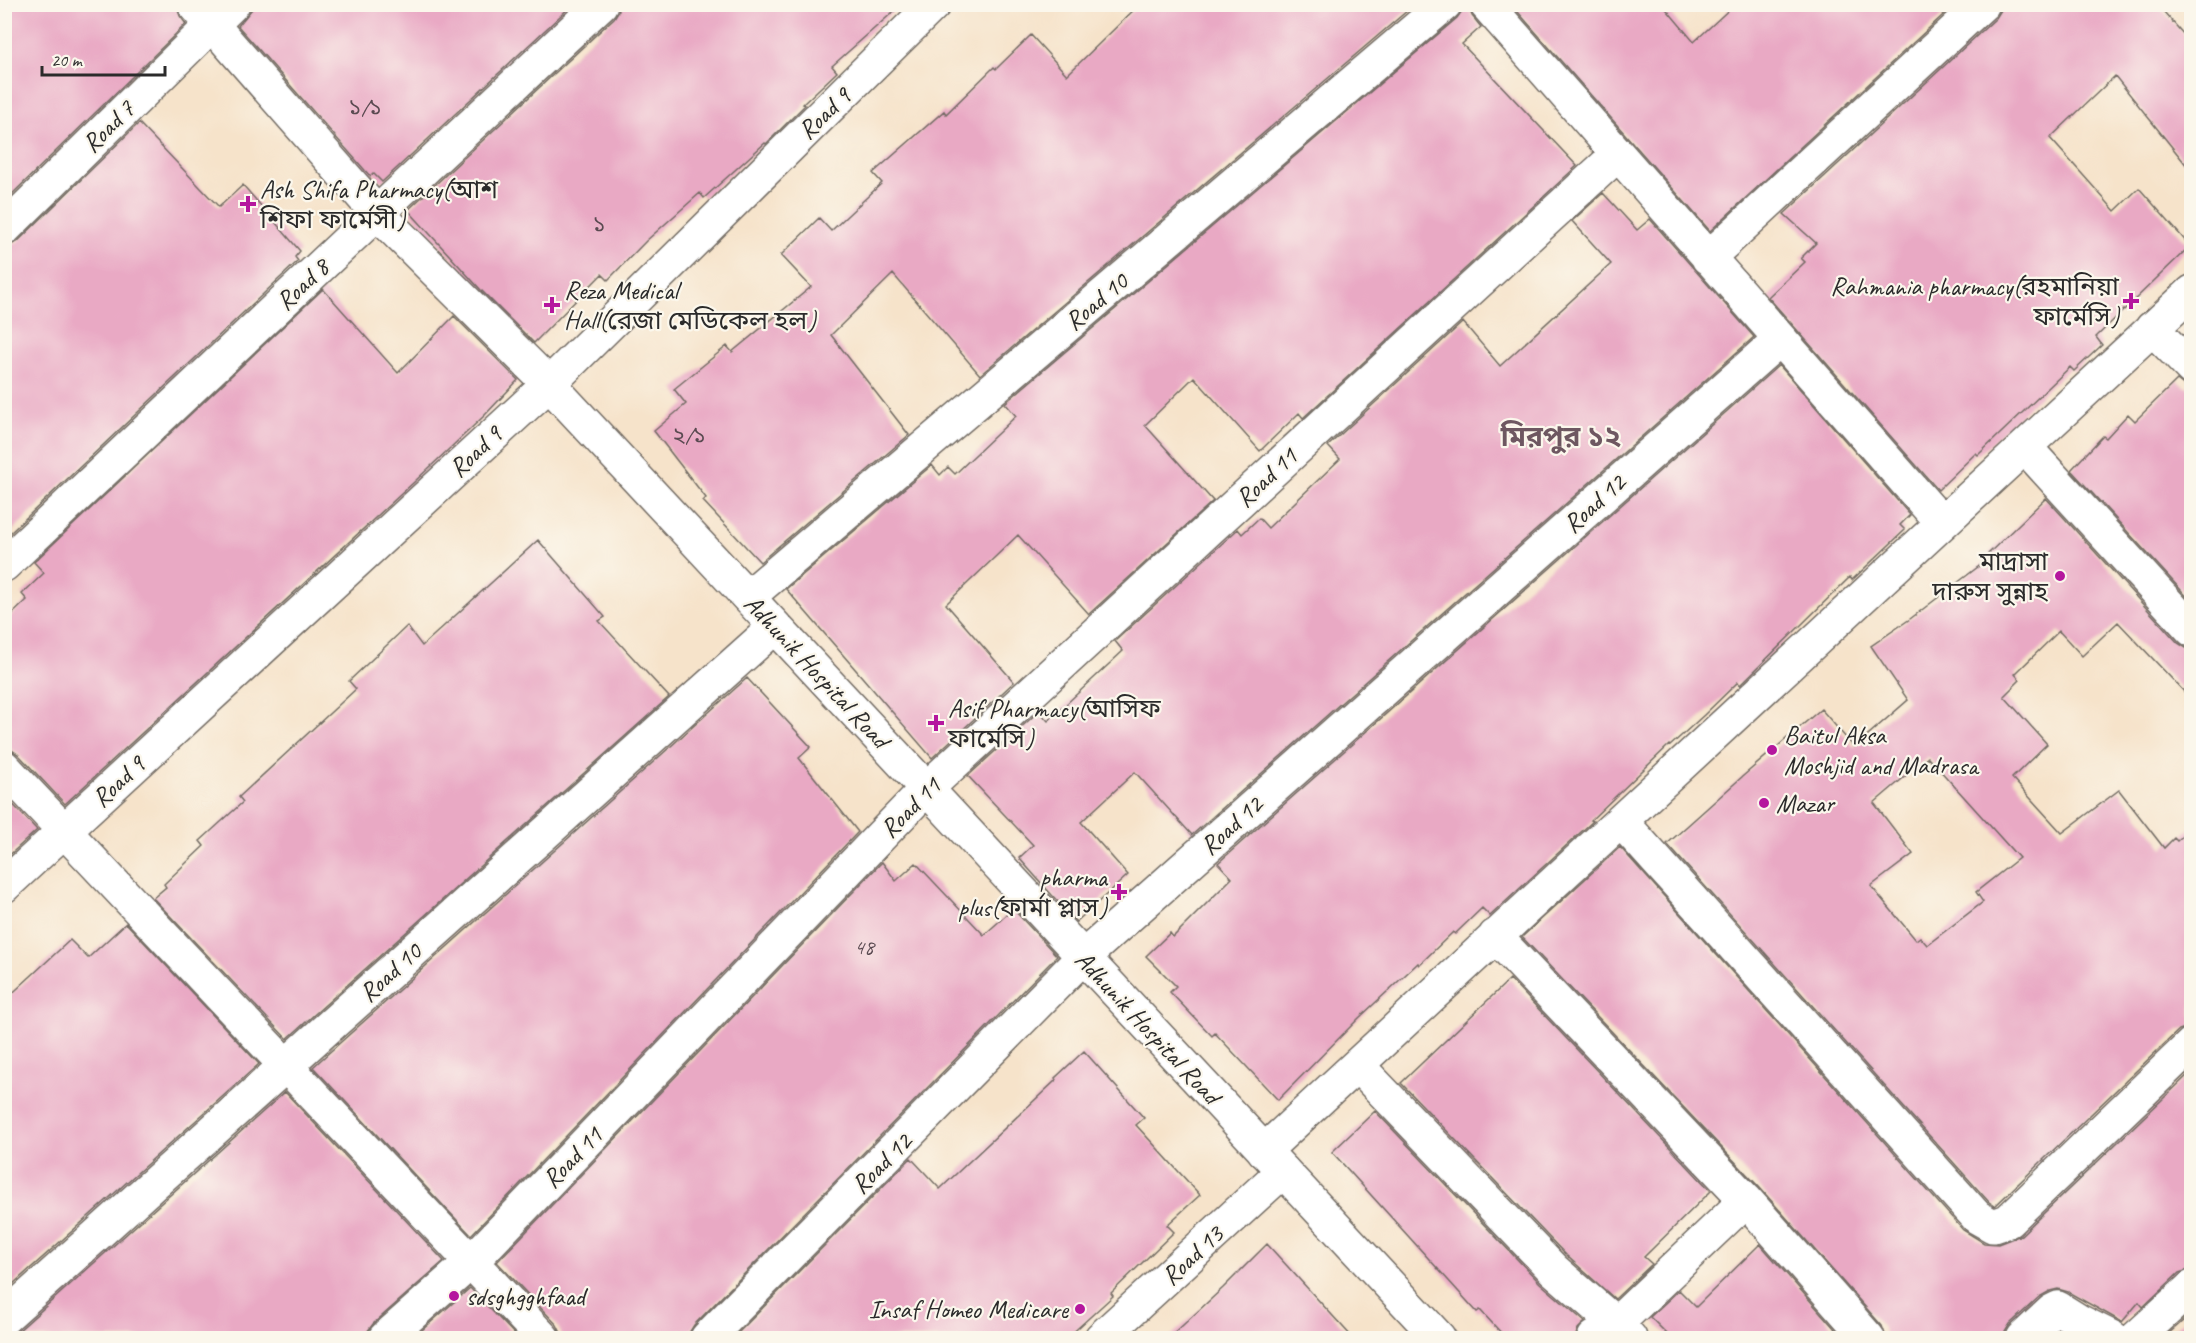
<svg xmlns="http://www.w3.org/2000/svg" width="2196" height="1343" font-family="Caveat,'Noto Sans Bengali',sans-serif">
	<rect width="100%" height="100%" fill="#fbf7ec"/>
	<filter id="ink" filterUnits="userSpaceOnUse"><feTurbulence type="fractalNoise" baseFrequency=".0167" numOctaves="2"/><feDisplacementMap in="SourceGraphic" scale="12" xChannelSelector="R" yChannelSelector="G"/><feConvolveMatrix kernelMatrix="1 2 1 2 8 2 1 2 1" color-interpolation-filters="sRGB"/></filter>
	<filter id="wash" filterUnits="userSpaceOnUse"><feTurbulence type="fractalNoise" baseFrequency=".008" numOctaves="4" result="noise"/><feDisplacementMap in="SourceGraphic" scale="24" xChannelSelector="R" yChannelSelector="G"/><feGaussianBlur stdDeviation="1.35" result="paint"/><feColorMatrix in="noise" values="0 0 0 0 0 0 0 0 0 0 0 0 0 0 0 0 0 1.4 0 .05"/><feComposite in="paint" operator="in"/></filter>
	<g filter="url(#wash)">
		<rect width="100%" height="100%" fill="#f6e3ca"/>
		<g id="blocks">
			<path fill="#e9a9c4" fill-rule="evenodd" d="M4 4H176L180 16 186 24 4 202Z
				M256 4H573L382 182 373 173 370 176 238 26Z
				M619 4H902L832 66 837 72 803 104 805 105 766 144 765 143 704 198 700 193 646 241 608 280 602 274 534 343 481 290 408 210 614 18 619 10Z
				M1140 4H1415L980 375 893 274 831 335 909 435 760 562 703 501 706 498 654 431 686 404 674 389 727 346 732 352 811 287 781 255 819 218 831 231 882 183 873 173 944 111 946 114 994 67 996 69 1031 35 1067 75Z
				M1463 4H1468L1472 16 1481 27 1462 44 1577 166 1303 418 1299 413 1260 451 1194 377 1145 425 1213 501 1089 614 1018 535 946 604 1014 682 932 758 786 589 932 465 940 475 948 467 955 474 1016 416 1005 403 1457 18 1462 11Z
				M1511 4H1662L1694 42 1735 4H1955L1710 231Z
				M2001 4H2157L2192 44V172L2115 76 2050 138 2115 211 2139 188 2190 246 2096 337 2102 345 2074 371 2070 367 1978 455 1976 453 1938 490 1768 297 1805 262 1801 258 1816 243 1784 214 1996 18 2001 10Z
				M139 123 219 207 243 185 300 251 295 257 298 261 9 534 4 529V247L17 242Z
				M1603 193 1637 230 1650 219 1754 337 1192 835 1135 772 1081 822 1128 875 1076 922 1019 858 1033 845 968 776 1039 711 1048 721 1123 651 1115 641 1238 529 1242 534 1259 518 1268 528 1340 459 1328 446 1463 322 1500 366 1611 264 1572 221Z
				M323 289 398 373 454 316 518 380 484 416 413 483 65 804 18 754 10 749H4V622L27 600 22 594 44 573 34 562Z
				M1779 365 1910 515 1900 525 1905 530 1852 580 1850 577 1740 685 1738 682 1704 715 1670 746 1669 745 1591 820 1593 821 1490 916 1482 908 1455 934 1453 932 1419 965 1418 963 1359 1018 1278 1100 1215 1033 1212 1036 1170 992 1176 986 1146 956 1170 933 1173 937 1232 878 1218 863Z
				M2177 380 2186 387H2192V602L2071 470 2103 436 2106 438 2128 414 2135 421Z
				M2046 498 2178 643 2186 648H2192V700L2118 622 2082 656 2059 631 2015 674 2020 680 2004 696 2047 744 2012 778 2062 833 2119 790 2164 848 2174 838 2177 841 2192 827V1026L2179 1030 1995 1206 1989 1202 1667 844 1743 776 1821 709 1854 747 1908 700 1871 646 1910 619 1991 557 1988 554ZM1928 757 2019 858 1976 892 1983 902 1927 945 1920 937 1916 940 1871 886 1913 854 1874 803Z
				M538 540 605 617 599 621 669 697 287 1039 153 898 166 887 164 884 204 846 200 841 243 802 239 797 356 689 349 681 407 626 422 646Z
				M747 678 811 747 799 758 858 832 471 1235 313 1067Z
				M4 795 37 830 4 860Z
				M1620 847 1963 1230 1984 1243 1998 1244 2021 1235 2192 1071V1269L2179 1273 2143 1307 2139 1302 2122 1322 2068 1292 2058 1289 2050 1291 2039 1297 2010 1324 2005 1332V1338H1886L1882 1326 1760 1188 1522 937Z
				M882 862 896 881 916 863 984 935 1013 909 1057 956 694 1325 689 1333V1338H561V1333L557 1325 497 1262Z
				M126 923 259 1064 4 1292V1001L70 940 88 958Z
				M1510 979 1711 1191 1644 1257 1652 1264 1615 1299 1567 1256 1401 1083Z
				M1084 1051 1144 1118 1136 1125 1200 1195 1167 1225 1174 1232 1111 1293 1113 1296 1067 1338H733L911 1158 940 1189 1056 1080 1055 1078Z
				M285 1092 444 1261 373 1324 367 1332V1338H4V1336L17 1332Z
				M1375 1111 1540 1283 1585 1322 1578 1329 1575 1338H1506L1480 1310 1477 1312 1332 1152Z
				M1267 1244 1353 1338H1169L1223 1288Z
				M1760 1244 1843 1338H1664L1668 1335 1650 1317 1679 1290 1696 1307Z
				M470 1288 518 1338H413Z
				M2192 1313V1338H2170L2167 1335Z"/>
		</g>
	</g>
	<g filter="url(#ink)">
		<use href="#blocks" fill-opacity="0" stroke="#726b63" stroke-width="1.5"/>
		<g fill="none" stroke-linecap="round" stroke-linejoin="round">
			<g stroke="#726b63" stroke-width="36">
				<path id="minor" d="M1486 4 1942 523
					M4 229 233 4
					M1708 258 1983 4
					M2152 328 2192 369
					M2025 447 2192 630
					M4 565 377 213 601 4
					M748 597 1445 4
					M4 767 543 1338
					M1621 821 1977 1217 1993 1226 2008 1221 2192 1044
					M4 886 549 384 934 4
					M1495 936 1746 1200 1868 1338
					M1357 1065 1554 1270 1616 1324 1630 1338
					M1264 1151 2192 292
					M4 1318 775 627
					M385 1338 471 1262 926 789 1617 155
					M707 1338 1083 957 1780 339
					M1101 1338 1283 1171
					M1594 1338 1616 1324 1746 1200
					M2023 1338 2052 1311 2058 1308 2079 1321 2113 1338
					M2136 1338 2192 1287"/>
			</g>
			<g stroke="#726b63" stroke-width="36">
				<path id="tertiary" d="M194 4 377 213 549 384 1439 1338"/>
			</g>
			<use href="#minor" stroke="#fff" stroke-width="33"/>
			<use href="#tertiary" stroke="#fff" stroke-width="33"/>
		</g>
	</g>
	<g fill="#b5179e" stroke="#fbf7ec" stroke-width="2">
		<path d="M245 195h6v6h6v6h-6v6h-6v-6h-6v-6h6z"/>
		<path d="M2128 292h6v6h6v6h-6v6h-6v-6h-6v-6h6z"/>
		<path d="M549 296h6v6h6v6h-6v6h-6v-6h-6v-6h6z"/>
		<circle cx="2060" cy="576" r="6"/>
		<path d="M933 714h6v6h6v6h-6v6h-6v-6h-6v-6h6z"/>
		<circle cx="1772" cy="750" r="6"/>
		<circle cx="1764" cy="803" r="6"/>
		<path d="M1116 883h6v6h6v6h-6v6h-6v-6h-6v-6h6z"/>
		<circle cx="454" cy="1296" r="6"/>
		<circle cx="1080" cy="1309" r="6"/>
	</g>
	<g text-anchor="middle" stroke-width="4.5" stroke-linejoin="round" paint-order="stroke">
		<g font-size="22" fill="#5a4a51">
			<text x="365" y="115">১/১</text>
			<text x="599" y="232">১</text>
			<text x="689" y="443">২/১</text>
			<text x="864" y="954">48</text>
		</g>
		<g font-size="26" fill="#2b2b2b" stroke="#fbf7ec">
			<text transform="translate(824 113) rotate(-44)" y="9">Road 9</text>
			<text transform="translate(108 126) rotate(-45)" y="9">Road 7</text>
			<text transform="translate(302 284) rotate(-43)" y="9">Road 8</text>
			<text transform="translate(1096 301) rotate(-40)" y="9">Road 10</text>
			<text transform="translate(475 451) rotate(-43)" y="9">Road 9</text>
			<text transform="translate(1266 477) rotate(-43)" y="9">Road 11</text>
			<text transform="translate(1594 503) rotate(-42)" y="9">Road 12</text>
			<text transform="translate(817 671) rotate(47)" y="9">Adhunik Hospital Road</text>
			<text transform="translate(118 781) rotate(-43)" y="9">Road 9</text>
			<text transform="translate(910 807) rotate(-45)" y="9">Road 11</text>
			<text transform="translate(1231 825) rotate(-42)" y="9">Road 12</text>
			<text transform="translate(390 972) rotate(-42)" y="9">Road 10</text>
			<text transform="translate(1148 1027) rotate(47)" y="9">Adhunik Hospital Road</text>
			<text transform="translate(572 1157) rotate(-46)" y="9">Road 11</text>
			<text transform="translate(881 1163) rotate(-45)" y="9">Road 12</text>
			<text transform="translate(1192 1255) rotate(-43)" y="9">Road 13</text>
		</g>
		<g font-size="26" fill="#2b2b2b" stroke="#fbf7ec" text-anchor="start">
			<text x="260" y="198">Ash Shifa Pharmacy(আশ<tspan x="260" dy="30">শিফা ফার্মেসী)</tspan></text>
			<text x="2119" y="295" text-anchor="end">Rahmania pharmacy(রহমানিয়া<tspan x="2119" dy="30">ফার্মেসি)</tspan></text>
			<text x="564" y="299">Reza Medical<tspan x="564" dy="30">Hall(রেজা মেডিকেল হল)</tspan></text>
			<text x="2048" y="570" text-anchor="end">মাদ্রাসা<tspan x="2048" dy="30">দারুস সুন্নাহ</tspan></text>
			<text x="948" y="717">Asif Pharmacy(আসিফ<tspan x="948" dy="30">ফার্মেসি)</tspan></text>
			<text x="1784" y="744">Baitul Aksa<tspan x="1784" dy="30">Moshjid and Madrasa</tspan></text>
			<text x="1776" y="812">Mazar</text>
			<text x="1107" y="886" text-anchor="end">pharma<tspan x="1107" dy="30">plus(ফার্মা প্লাস)</tspan></text>
			<text x="466" y="1305">sdsghgghfaad</text>
			<text x="1068" y="1318" text-anchor="end">Insaf Homeo Medicare</text>
		</g>
		<g font-size="28" font-weight="bold" fill="#6e5761" stroke="#fbf7ec">
			<text x="1561" y="446">মিরপুর ১২</text>
		</g>
	</g>
	<rect width="2196" height="1343" fill="none" stroke="#fbf7ec" stroke-width="24"/>
	<path d="M42 66v9h123v-9" fill="none" stroke="#2b2b2b" stroke-width="3"/>
	<text x="51" y="66" font-size="18" fill="#2b2b2b" stroke="#fbf7ec" stroke-width="4.5" paint-order="stroke">20 m</text>
</svg>
